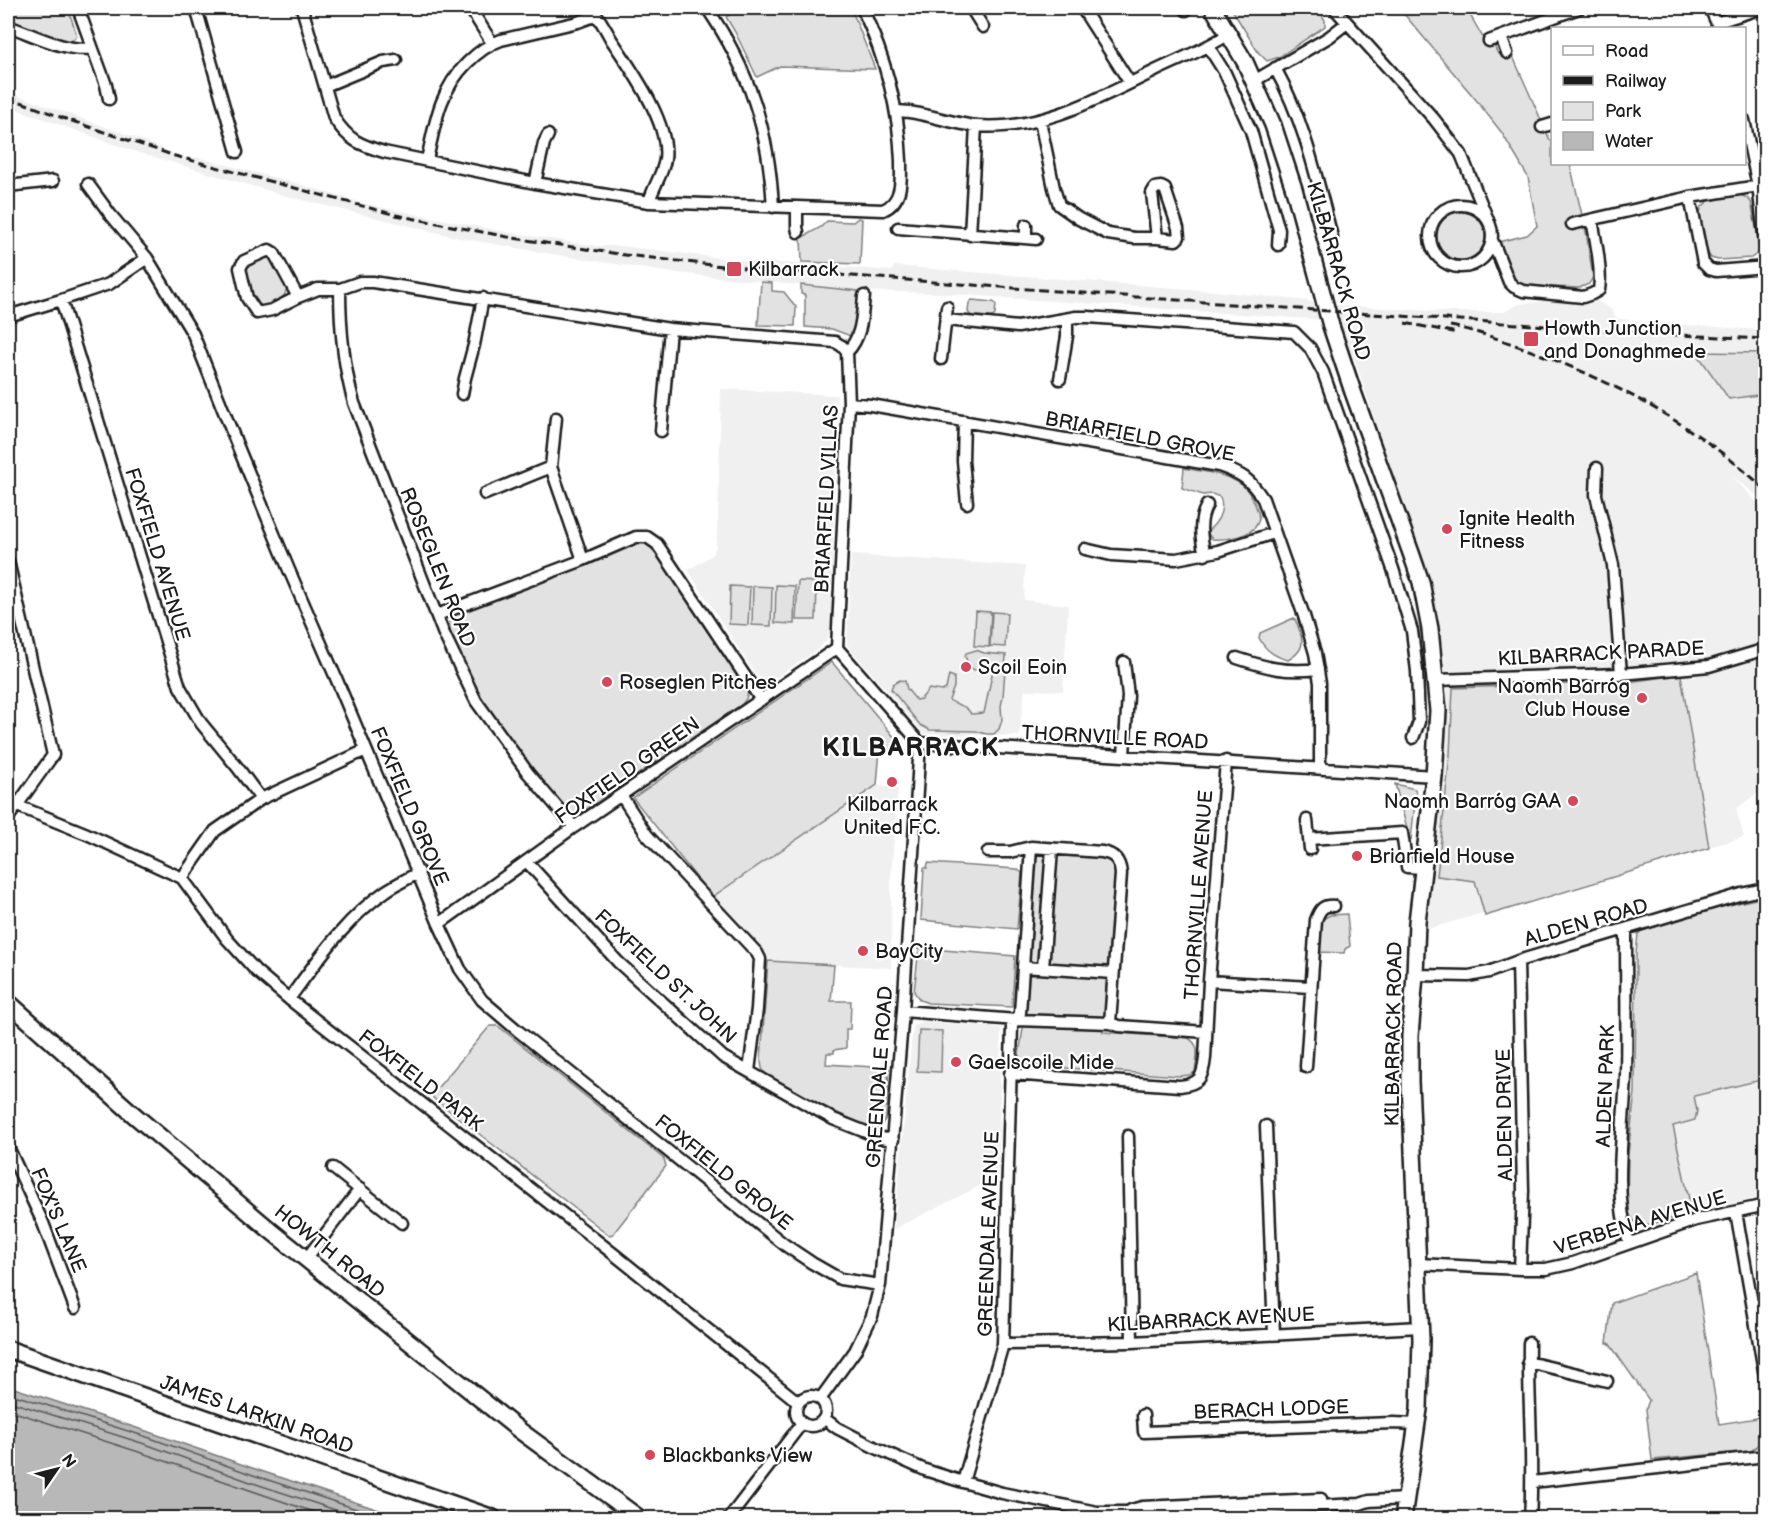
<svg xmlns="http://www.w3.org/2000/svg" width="1773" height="1526" font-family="'Balsamiq Sans',sans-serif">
	<rect width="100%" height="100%" fill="#fff"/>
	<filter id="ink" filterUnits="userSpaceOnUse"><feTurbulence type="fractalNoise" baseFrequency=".0167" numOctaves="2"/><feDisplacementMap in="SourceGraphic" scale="12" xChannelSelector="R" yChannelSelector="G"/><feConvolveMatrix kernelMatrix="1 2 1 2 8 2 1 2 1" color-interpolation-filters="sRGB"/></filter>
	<g filter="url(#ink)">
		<path fill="#f0f0f0" d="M8 92 139 139 189 160 197 157 299 184 365 204 506 232 597 246H621L754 262 808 264 891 271 895 266 1213 291 1300 300 1334 305 1448 312H1504L1519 304 1556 300H1589L1598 301 1612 310 1616 318 1642 322 1761 330 1765 353 1715 352 1729 399 1765 394V502L1732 476 1765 511V789L1761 790 1736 809 1744 837 1421 931 1440 797 1445 726V667L1437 624 1423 565 1357 366 1339 321 937 293 858 291 666 272 552 254 460 238 286 196 130 150 8 106Z
			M721 389 837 395 831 626 827 640 817 650 777 677 766 681 757 677 688 570 712 555 716 547 718 518Z
			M851 555 1025 566 1024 600 1068 605 1063 691 1025 690 1019 736 924 734 847 645Z
			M877 785 898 789 891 877V968L771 961 712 897Z
			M922 1021 1001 1028 998 1177 894 1229 913 1026Z
			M1765 1079V1196L1692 1213 1673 1126 1695 1120 1697 1111 1693 1095Z"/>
		<path fill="#e2e2e2" stroke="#7f7f7f" stroke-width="1.5" d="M10 8H68L77 36 69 43 11 24 8 18Z
			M740 8H851L875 69 780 66 757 77 735 32 726 17Z
			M1231 8H1317L1325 20V26L1279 57 1267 61 1258 52Z
			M1399 8H1466L1485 41 1493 43 1498 54 1510 50 1550 140H1552V164H1570L1586 232 1593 277 1589 284 1579 288 1524 286 1512 279 1498 242 1527 235 1537 226 1528 177 1502 133 1477 101Z
			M1740 195 1747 198 1751 202 1760 248 1758 253 1751 258 1718 260 1711 258 1707 252 1699 214 1702 207 1708 201Z
			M1437 236a24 24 0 1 1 48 0a24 24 0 1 1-48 0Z
			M858 218 862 219 860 264 802 262 801 238 821 227 827 221 853 222Z
			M269 256 273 258C277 266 283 275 286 283 291 299 265 314 254 301 251 296 250 289 248 283 246 276 244 272 247 265Z
			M761 282 772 283V291L784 292 796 307 795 326 758 325Z
			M801 285 858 291 853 337 832 329 805 327V295L801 294Z
			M972 300 993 302 996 304 995 315 992 317 971 316 968 312 969 303Z
			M1696 352 1765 353V394L1729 399Z
			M1184 468C1203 472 1226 473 1242 485 1248 490 1252 497 1255 504 1257 510 1261 516 1258 522 1253 537 1225 540 1212 539L1208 534V531C1218 522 1225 510 1220 497L1212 494 1203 495 1182 488Z
			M641 542H646L651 545 748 692 746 699 742 704 582 812 572 813C542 791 442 654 450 620L456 614Z
			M798 581 817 582 816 620H796Z
			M776 585 795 586 794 624 775 623Z
			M730 586 750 587 748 625 729 624Z
			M753 586 772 587 771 626 752 625Z
			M976 611 991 612 989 647 974 646Z
			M992 612 1007 613 1005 647 990 646Z
			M1294 618C1297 622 1298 626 1300 632 1305 646 1300 653 1288 660 1275 657 1265 650 1259 638L1260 633Z
			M976 650 984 653 1006 655 1003 697 1001 706 1002 720 999 729 994 734H986L976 731 930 730 920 725 891 689 893 684 900 680 905 681 907 689 916 700 921 699 929 689 942 691 946 689 949 675 954 677V687L949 700C958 706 965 704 971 714L984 713 993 670 988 668 974 670 969 666 965 656 966 653Z
			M832 662 905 750 880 749 877 785 712 897 633 798Z
			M1681 675 1709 848 1485 916 1475 881 1437 876 1450 755 1453 688 1627 682Z
			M1395 784 1415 789 1416 793 1411 840H1410Z
			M1039 853 1108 859 1112 862 1115 873 1103 1032 1188 1038C1202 1045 1196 1059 1195 1072L1190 1075 1179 1076 1024 1065 1020 1061 1019 1055 1026 1008 1036 856Z
			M928 863 1017 869 1022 873 1017 929 921 920 924 868H927Z
			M1765 897V1079L1694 1096 1697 1111 1695 1120 1673 1126 1692 1213 1645 1226 1635 1222 1630 1216 1627 1207 1628 1154 1635 1092 1636 953 1638 934 1643 929 1710 909Z
			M1347 914 1350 946 1345 949 1344 953 1318 952 1321 920 1330 915Z
			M919 948 1015 956 1012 1007 928 1003 920 1000 914 992Z
			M768 961 834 965 831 1001H851L850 1029H846V1048L834 1050V1053H827L826 1064 889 1068 886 1118 881 1125C878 1126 876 1127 872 1127 859 1125 772 1082 764 1072 761 1068 761 1064 761 1059Z
			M490 1026H498L664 1159 666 1166 613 1234 609 1235 433 1098V1093Z
			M919 1030 942 1031 941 1072 917 1071Z
			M1696 1273 1719 1424 1763 1417C1764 1432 1764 1442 1751 1451L1652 1460 1646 1409 1649 1400 1609 1343H1607L1612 1303Z"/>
		<path fill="#b8b8b8" stroke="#7a7a7a" stroke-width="1.5" d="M8 1386 152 1433 258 1470 403 1518H8Z"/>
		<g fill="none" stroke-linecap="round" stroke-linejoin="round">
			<path stroke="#5a5a5a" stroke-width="1.5" d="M8 1393 150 1438 256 1476 384 1518
				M8 1401 148 1445 253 1483 360 1518
				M8 1410 145 1454 331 1518"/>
			<g stroke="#1c1c1c" stroke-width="15">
				<path id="street" d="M78 8 106 85 109 99
					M196 8 237 152
					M302 8 334 118C348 140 360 145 384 152L535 183 649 202 883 210C903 202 901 179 901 161 899 108 884 55 862 8
					M470 8 492 43
					M592 8C599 18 605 28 611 39 631 69 670 123 665 159 663 174 653 187 649 202
					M707 8C750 71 769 131 773 207
					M971 8 983 27
					M1082 8 1130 83
					M1186 8V10
					M1334 8 1434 119 1461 154 1488 220
					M1710 8 1719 28
					M1718 24 1724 20 1762 8
					M8 26C32 34 67 53 92 48
					M1501 37 1507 53
					M1489 41 1579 8
					M1208 46 1225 73 1251 131 1279 230 1278 245
					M1275 68C1304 120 1317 179 1332 237
					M1254 81 1329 37 1347 23
					M325 86 383 62 396 60
					M896 111C923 111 950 124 977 126 1041 131 1099 98 1155 71 1180 59 1206 49 1229 34
					M1744 120 1758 186 1766 250
					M1040 121 1054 188 1059 205 1079 219 1108 234 1134 238H1157L1176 240 1179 237 1178 228 1165 189 1161 187 1155 188 1152 193 1157 238
					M1542 127 1552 124
					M427 160C435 124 439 91 467 63 477 53 487 45 501 40L578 22 597 15
					M535 183 544 143 548 135
					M88 184 110 214 147 258 193 334 238 447 289 570 336 678 439 924 460 969 482 1000 517 1030 785 1245 812 1263 840 1279 880 1285
					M8 186 53 181
					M1690 197 1703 263 1709 269 1716 271 1766 267
					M1430 236a31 31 0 1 1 62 0a31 31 0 1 1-62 0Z
					M797 208V227L798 232
					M1572 224 1690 197 1758 186
					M898 228 1036 239
					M970 235 976 126
					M1026 238V225
					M1493 242 1509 282 1514 287 1523 291 1583 297 1592 294 1599 290C1602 270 1596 241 1592 220
					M340 289C340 329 343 365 354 403L443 632 476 701 528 773 574 827
					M298 297 272 310 257 313 247 298 240 268 244 261 269 250 274 253 298 297 318 289H340L360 282H373L670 329 835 342 842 346 847 352
					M61 300 180 687 201 723 238 768 261 799
					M8 316 61 300 109 284 147 258
					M946 320 1018 327 1076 317H1088L1294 332 1310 348 1323 372 1393 569 1412 631 1417 671 1419 722 1413 738
					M847 352C862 337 862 316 864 296
					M941 359 947 307
					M1060 379 1067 336V319
					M462 394 465 378 474 345 483 298
					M849 403 871 405 1219 466C1242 474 1249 478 1263 499L1304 616 1315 653 1320 683V768
					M964 421 963 461 967 503
					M661 431 670 329
					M551 467 556 418
					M1597 468 1596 495 1613 565 1621 674
					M485 494 551 467 583 560
					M1085 549 1111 555 1176 559 1218 551 1274 533
					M1205 555C1201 538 1198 520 1207 505
					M8 561 53 755 8 818
					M437 615 583 560 636 537H647L657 544 761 700
					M837 648 920 743 1434 776
					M837 648 849 403 847 352
					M1237 658C1267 668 1286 673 1318 669
					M1436 680 1621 674 1709 666 1766 649
					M1124 755 1128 696 1124 662
					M621 795 647 835 757 953 760 959 757 1009 749 1071
					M8 802 87 834 182 878 227 939 256 971 289 999 615 1255 798 1402
					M1307 820 1310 849
					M1309 839 1402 833 1407 867 1422 868
					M988 852H1010L1031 847 1102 852C1115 854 1120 861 1121 874L1110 1023
					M527 862 618 962 723 1057 833 1119 881 1138 893 1140
					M182 878 215 831 261 799 366 750
					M439 924 574 827 837 648
					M1626 929C1626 978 1627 1027 1626 1075 1624 1133 1612 1186 1629 1243
					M1518 961 1523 1191 1520 1269
					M1023 967 1113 973
					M1043 968 1052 849
					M1415 975 1469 976 1489 972 1518 961 1742 894 1760 890H1766
					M1209 981 1310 987
					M289 999C317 961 346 918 386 891 396 884 408 879 419 872
					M903 1011 1016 1020 1110 1023 1119 1026 1206 1032
					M1306 1067 1316 920C1320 909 1323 905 1334 906
					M1010 1074 1180 1086C1200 1084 1203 1077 1205 1058L1209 981 1226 761
					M1266 1126 1274 1334
					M1128 1136 1132 1342
					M8 1147 43 1223 75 1308
					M333 1168 402 1223
					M1736 1212 1766 1382
					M306 1259 360 1189
					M1417 1264 1520 1269H1546L1573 1263 1696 1220 1766 1205
					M1753 1306 1766 1303
					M1529 1343C1528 1402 1534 1460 1530 1518
					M1003 1344 1132 1342 1420 1327
					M1528 1362 1607 1381
					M796 1411a15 15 0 1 1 30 0a15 15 0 1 1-30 0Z
					M821 1398 855 1351 872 1316 880 1285 903 1011 920 743
					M1143 1415 1144 1432 1393 1423 1417 1424
					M825 1419 837 1428 874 1447 925 1470 963 1482 1002 1493 1097 1512H1127L1143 1514 1360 1504 1369 1501 1405 1499
					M963 1482 1003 1344 1012 1026 1020 1013 1031 847
					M1532 1482 1766 1456
					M1131 1510 1142 1507 1321 1499
					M729 1518 802 1423"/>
			</g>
			<g stroke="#1c1c1c" stroke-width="20">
				<path id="secondary" d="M1213 8 1245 62 1273 125 1294 189 1331 326 1353 392 1411 553 1421 582 1430 629 1438 711 1434 776 1417 922 1415 975 1410 1036V1081L1421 1339 1419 1409 1403 1518
					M8 1002 133 1114 270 1230 519 1430 639 1518
					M8 1349 493 1518"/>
			</g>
			<use href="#street" stroke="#fff" stroke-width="10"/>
			<use href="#secondary" stroke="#fff" stroke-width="15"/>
			<path stroke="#1c1c1c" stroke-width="3" stroke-dasharray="9 4.5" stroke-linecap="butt" d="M8 97 63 118 175 156 396 215 513 238 625 255 731 267 1299 309 1678 335 1766 339
				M1405 323 1458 333
				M1450 326C1482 332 1513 344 1542 355 1625 387 1700 429 1766 490"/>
		</g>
	</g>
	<g fill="#d1495b" stroke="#fff" stroke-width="2">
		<rect x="726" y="261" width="16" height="16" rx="3"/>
		<rect x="1523" y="331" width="16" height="16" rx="3"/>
		<circle cx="1447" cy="529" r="6"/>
		<circle cx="966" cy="667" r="6"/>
		<circle cx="607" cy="682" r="6"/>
		<circle cx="1642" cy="698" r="6"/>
		<circle cx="892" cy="782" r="6"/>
		<circle cx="1573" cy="801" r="6"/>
		<circle cx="1357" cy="856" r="6"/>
		<circle cx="863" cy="951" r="6"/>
		<circle cx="956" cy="1062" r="6"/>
		<circle cx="650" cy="1455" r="6"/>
	</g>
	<g text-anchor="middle" stroke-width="4.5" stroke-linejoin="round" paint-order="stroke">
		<g font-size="20" fill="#1c1c1c" stroke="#fff" text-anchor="start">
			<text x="748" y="276">Kilbarrack</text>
			<text x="1544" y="335">Howth Junction<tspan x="1544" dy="23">and Donaghmede</tspan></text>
			<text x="1459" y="525">Ignite Health<tspan x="1459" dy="23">Fitness</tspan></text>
			<text x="978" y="674">Scoil Eoin</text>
			<text x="619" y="689">Roseglen Pitches</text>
			<text x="1630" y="693" text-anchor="end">Naomh Barróg<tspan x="1630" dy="23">Club House</tspan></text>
			<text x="1561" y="808" text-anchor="end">Naomh Barróg GAA</text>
			<text x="892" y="811" text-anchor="middle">Kilbarrack<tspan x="892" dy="23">United F.C.</tspan></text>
			<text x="1369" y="863">Briarfield House</text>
			<text x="875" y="958">BayCity</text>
			<text x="968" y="1069">Gaelscoile Mide</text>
			<text x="662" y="1462">Blackbanks View</text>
		</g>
		<g font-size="20" fill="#1c1c1c" stroke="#fff">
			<text transform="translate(1339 271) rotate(74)" y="7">KILBARRACK ROAD</text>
			<text transform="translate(1140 436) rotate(11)" y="7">BRIARFIELD GROVE</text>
			<text transform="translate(826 499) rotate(-87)" y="7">BRIARFIELD VILLAS</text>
			<text transform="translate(158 554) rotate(73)" y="7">FOXFIELD AVENUE</text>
			<text transform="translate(438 567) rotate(68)" y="7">ROSEGLEN ROAD</text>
			<text transform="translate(1601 653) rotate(-3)" y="7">KILBARRACK PARADE</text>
			<text transform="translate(1115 737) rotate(3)" y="7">THORNVILLE ROAD</text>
			<text transform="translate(627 770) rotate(-35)" y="7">FOXFIELD GREEN</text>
			<text transform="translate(410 806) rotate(67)" y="7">FOXFIELD GROVE</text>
			<text transform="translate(1198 895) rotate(-86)" y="7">THORNVILLE AVENUE</text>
			<text transform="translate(1586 922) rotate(-16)" y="7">ALDEN ROAD</text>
			<text transform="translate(666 976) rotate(43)" y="7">FOXFIELD ST. JOHN</text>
			<text transform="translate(1393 1034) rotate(-89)" y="7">KILBARRACK ROAD</text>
			<text transform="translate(879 1077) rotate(-86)" y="7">GREENDALE ROAD</text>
			<text transform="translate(421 1080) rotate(38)" y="7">FOXFIELD PARK</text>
			<text transform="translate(1605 1086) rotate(-88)" y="7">ALDEN PARK</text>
			<text transform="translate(1504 1115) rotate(-91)" y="7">ALDEN DRIVE</text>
			<text transform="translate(724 1172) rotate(39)" y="7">FOXFIELD GROVE</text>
			<text transform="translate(59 1220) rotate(67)" y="7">FOX'S LANE</text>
			<text transform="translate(1640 1222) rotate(-17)" y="7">VERBENA AVENUE</text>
			<text transform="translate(988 1234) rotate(-88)" y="7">GREENDALE AVENUE</text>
			<text transform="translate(330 1251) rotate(39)" y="7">HOWTH ROAD</text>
			<text transform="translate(1211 1319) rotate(-3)" y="7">KILBARRACK AVENUE</text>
			<text transform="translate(1271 1409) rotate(-2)" y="7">BERACH LODGE</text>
			<text transform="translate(257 1414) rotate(19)" y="7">JAMES LARKIN ROAD</text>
		</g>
		<g font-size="26" font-weight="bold" letter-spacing="1.5" fill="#1c1c1c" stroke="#fff">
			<text x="911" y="756">KILBARRACK</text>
		</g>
	</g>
	<rect width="1773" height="1526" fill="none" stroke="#fff" stroke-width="30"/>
	<rect x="15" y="15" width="1743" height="1496" fill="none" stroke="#1c1c1c" stroke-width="2" filter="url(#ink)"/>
	<rect x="1551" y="27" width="195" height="138" fill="#ffffff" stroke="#a4a4a4" stroke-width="1.5"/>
	<rect x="1563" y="46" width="30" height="9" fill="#ffffff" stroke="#a4a4a4" stroke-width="1.5"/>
	<text x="1605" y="57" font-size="18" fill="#1c1c1c">Road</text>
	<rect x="1563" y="76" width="30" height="9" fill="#1c1c1c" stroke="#a4a4a4" stroke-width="1.5"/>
	<text x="1605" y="87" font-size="18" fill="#1c1c1c">Railway</text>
	<rect x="1563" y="102" width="30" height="18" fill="#e2e2e2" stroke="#a4a4a4" stroke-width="1.5"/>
	<text x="1605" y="117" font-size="18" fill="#1c1c1c">Park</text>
	<rect x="1563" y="132" width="30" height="18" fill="#b8b8b8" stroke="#a4a4a4" stroke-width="1.5"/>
	<text x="1605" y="147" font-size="18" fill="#1c1c1c">Water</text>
	<g transform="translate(57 1469) rotate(55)" stroke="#ffffff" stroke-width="4.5" paint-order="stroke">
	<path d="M0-4.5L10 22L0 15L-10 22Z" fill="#1c1c1c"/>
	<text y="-9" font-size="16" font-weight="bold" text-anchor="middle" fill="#1c1c1c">N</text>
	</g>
</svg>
